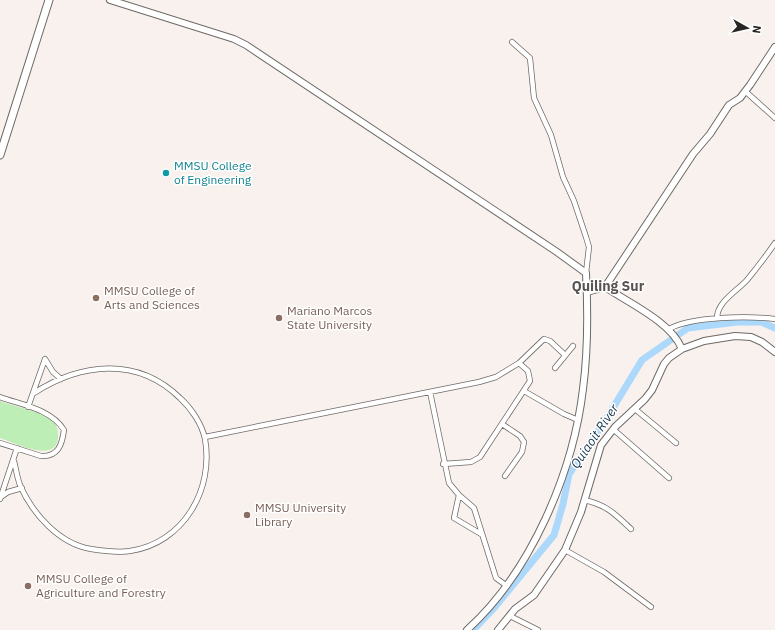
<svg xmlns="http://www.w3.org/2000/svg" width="775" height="630" font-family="'IBM Plex Sans',sans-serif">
	<rect width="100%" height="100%" fill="#f8f1ed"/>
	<path fill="#bceeb5" d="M0 401C16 407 35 410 50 419 55 422 58 428 58 434 60 466 15 443 0 438Z"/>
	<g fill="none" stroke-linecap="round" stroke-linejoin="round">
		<path stroke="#acd8fb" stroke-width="7" d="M473 630 494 608 554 535 563 504 569 474 605 421 642 360 688 328 737 322H761L775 328"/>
		<g stroke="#6e6965" stroke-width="6">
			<path id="street" d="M512 42 530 58 534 98 551 135 563 177 574 201 586 237 589 247 586 273
				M745 91 775 118
				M717 318C717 302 737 291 747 280 757 268 766 256 775 243
				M669 329C692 316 749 316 775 319
				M45 359 53 372 61 379
				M555 368 573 346
				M524 391 564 414 578 420
				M430 392 449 483 459 495 474 508 496 578 507 586
				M0 397C22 405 51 409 64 430 62 445 58 457 41 456L0 443
				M28 407 45 359
				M635 409 676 443
				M502 424 520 436 524 442 522 452 505 476
				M613 429 669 478
				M205 437 479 382 496 377 519 363 544 339 550 341 565 355
				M14 461C16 469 17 477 20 485 32 513 59 544 91 549 104 551 118 553 130 551 184 543 214 489 205 439 202 424 191 408 180 398 137 356 81 363 34 393
				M443 464 471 462 480 457 530 381 528 371 519 363
				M459 495 454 518 481 534
				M1 497 8 492 22 488
				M0 499 17 448
				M584 500C607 505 615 514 631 529
				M565 550 604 572 651 607
				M510 616 538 630"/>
		</g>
		<g stroke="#6e6965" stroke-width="8">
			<path id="secondary" d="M110 0 234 39 246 45 557 252 586 273C588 312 588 351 583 389 573 473 531 572 467 630
				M605 287C629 303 671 322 682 349
				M587 292 605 287 693 154 710 134 729 105 740 98 750 85 775 47
				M498 630 515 609 534 595 565 550 581 512 601 445 615 427 645 399 652 390 664 364 669 358 682 349 704 341 735 336 751 337 762 342 775 352"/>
		</g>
		<g stroke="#6e6965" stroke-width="9">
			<path id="primary" d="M0 155 49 0"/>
		</g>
		<use href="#street" stroke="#fff" stroke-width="4.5"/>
		<use href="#secondary" stroke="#fff" stroke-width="6"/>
		<use href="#primary" stroke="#fff" stroke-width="7"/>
	</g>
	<circle fill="#0f9aa8" stroke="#fff" stroke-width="1.5" cx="166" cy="173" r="4"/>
	<g fill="#8d6e63" stroke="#fff" stroke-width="1.5">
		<circle cx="96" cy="298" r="4"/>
		<circle cx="279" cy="318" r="4"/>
		<circle cx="247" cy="515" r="4"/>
		<circle cx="28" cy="586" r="4"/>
	</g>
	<g text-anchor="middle" stroke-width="3" stroke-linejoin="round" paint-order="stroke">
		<g font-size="12" fill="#0d838f" stroke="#fff" text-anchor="start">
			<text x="174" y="170">MMSU College<tspan x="174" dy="14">of Engineering</tspan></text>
		</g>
		<g font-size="12" fill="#785e54" stroke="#fff" text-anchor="start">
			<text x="104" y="295">MMSU College of<tspan x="104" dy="14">Arts and Sciences</tspan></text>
			<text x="287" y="315">Mariano Marcos<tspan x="287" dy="14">State University</tspan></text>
			<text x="255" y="512">MMSU University<tspan x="255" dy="14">Library</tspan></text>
			<text x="36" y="583">MMSU College of<tspan x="36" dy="14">Agriculture and Forestry</tspan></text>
		</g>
		<g font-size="13" font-style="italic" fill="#103148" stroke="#fff">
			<text transform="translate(594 436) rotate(-56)" y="5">Quiaoit River</text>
		</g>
		<g font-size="14" font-weight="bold" fill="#595350" stroke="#fff">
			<text x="608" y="291">Quiling Sur</text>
		</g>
	</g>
	<g transform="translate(747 28) rotate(98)" stroke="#ffffff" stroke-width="3" paint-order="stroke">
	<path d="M0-3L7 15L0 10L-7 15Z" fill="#272523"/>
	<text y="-6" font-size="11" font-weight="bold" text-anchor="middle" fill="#272523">N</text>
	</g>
</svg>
